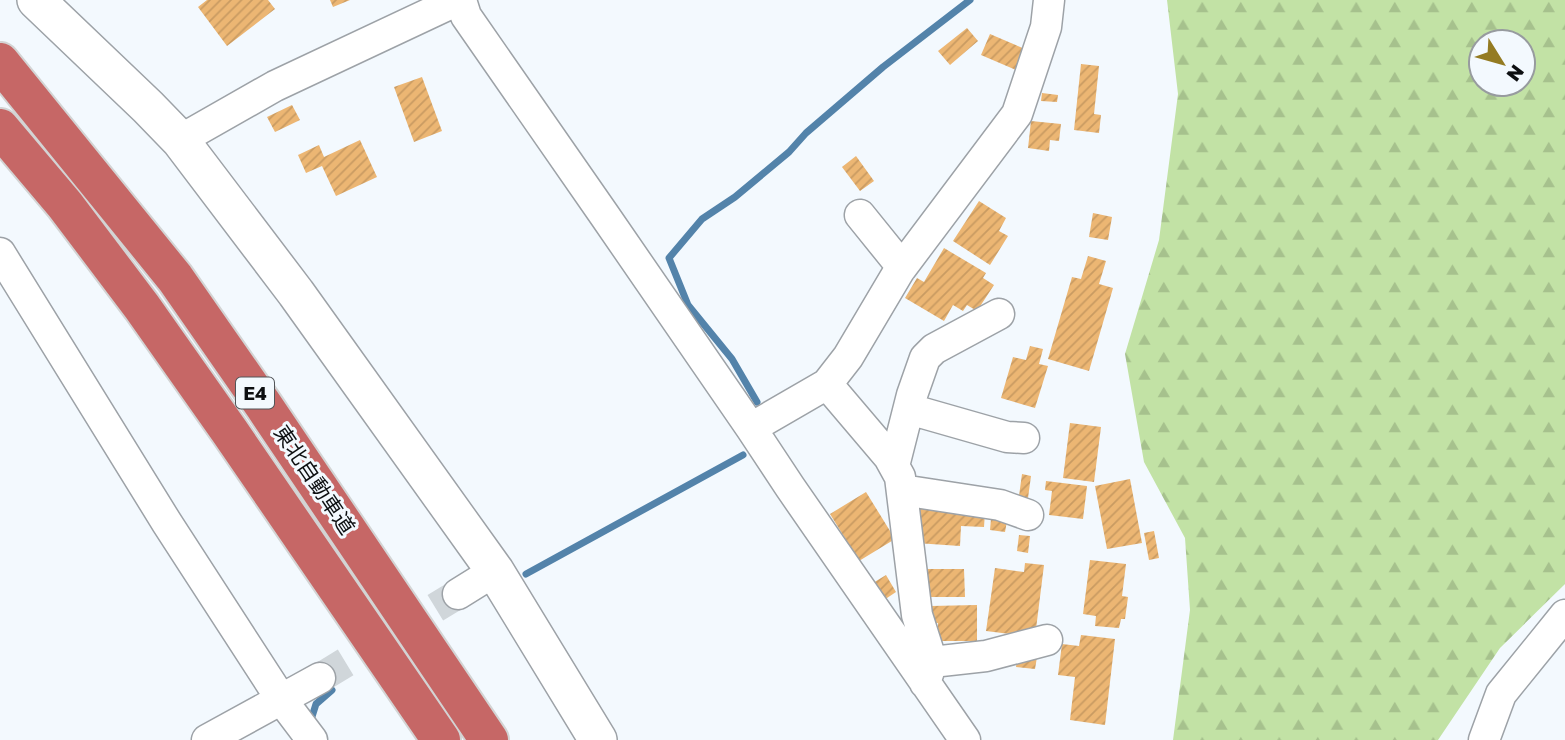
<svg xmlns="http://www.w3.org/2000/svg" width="1565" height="740" font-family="'Golos Text','Noto Sans JP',sans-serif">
	<defs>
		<pattern id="forest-firs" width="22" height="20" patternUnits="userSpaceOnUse" patternTransform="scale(1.75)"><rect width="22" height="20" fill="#c2e2a5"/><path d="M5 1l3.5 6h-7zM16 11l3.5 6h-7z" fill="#a6c18d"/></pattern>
		<pattern id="building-hatch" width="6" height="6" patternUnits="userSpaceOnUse" patternTransform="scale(1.75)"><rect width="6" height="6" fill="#ecb673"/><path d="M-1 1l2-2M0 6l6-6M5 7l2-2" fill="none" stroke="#c99b62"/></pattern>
	</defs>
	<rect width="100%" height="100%" fill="#f3f9fe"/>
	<path fill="url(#forest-firs)" fill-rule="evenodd" d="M1167 0H1565V584L1500 648 1438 740H1173L1190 610 1185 538 1144 462 1125 354 1159 240 1178 94ZM1481 42H1523V84H1481Z"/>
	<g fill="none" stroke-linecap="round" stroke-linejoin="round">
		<path stroke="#5383aa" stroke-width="7" d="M757 402 732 359 688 305 669 258 702 219 735 197 789 152 806 133 883 67 970 0
			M526 574 743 455
			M310 723 316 704 332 690"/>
	</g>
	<path fill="url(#building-hatch)" d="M207 0H268L275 9 227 46 198 7Z
		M330 0H350L333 7Z
		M967 28 978 41 950 65 938 51Z
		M990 34 1025 49 1016 70 981 55Z
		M1081 64 1099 66 1094 114 1101 115 1099 133 1074 130Z
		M422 77 442 131 414 142 394 87Z
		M1042 93 1058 95 1057 102 1041 101Z
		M292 105 300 120 275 132 267 117Z
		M1031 121 1061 124 1059 141 1050 140 1049 151 1028 148Z
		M360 140 377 177 336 196 322 166 306 173 298 155 319 145 324 157Z
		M856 156 874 181 860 191 842 167Z
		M979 201 1006 218 999 231 1008 236 990 265 953 241Z
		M1093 213 1112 217 1108 240 1089 237Z
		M944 248 986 273 983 278 994 285 977 311 967 305 963 311 953 305 944 321 905 298 917 278 924 282Z
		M1088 256 1106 261 1099 284 1113 288 1089 371 1048 359 1072 277 1081 279Z
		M1030 346 1043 349 1039 364 1048 366 1035 408 1001 398 1013 357 1026 360Z
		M1070 423 1101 427 1094 482 1063 478Z
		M1022 474 1031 476 1028 498 1019 496Z
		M1130 479 1142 543 1107 549 1095 486Z
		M1046 481 1087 486 1083 519 1049 515 1052 491 1045 490Z
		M866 492 895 539 859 561 830 514Z
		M919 507 985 512 984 527 961 526 960 546 916 543Z
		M991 519 1007 521 1005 532 990 530Z
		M1154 531 1159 558 1149 560 1144 533Z
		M1019 535 1030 536 1028 553 1017 551Z
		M1090 560 1126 564 1122 596 1128 597 1125 619H1121L1119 628 1095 626 1096 616 1083 614Z
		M1025 563 1044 565 1035 637 986 631 995 568 1024 572Z
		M924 569H964L965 597H924Z
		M886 575 896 592 884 600 873 583Z
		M977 605V641H938V623L931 624V606Z
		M1081 635 1115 639 1105 725 1070 720 1075 677 1058 675 1062 644 1079 646Z
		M1018 654 1037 657 1035 669 1016 667Z"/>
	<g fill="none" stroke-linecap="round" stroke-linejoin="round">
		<path stroke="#d0d6da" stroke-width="30" stroke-dasharray="30 15" stroke-linecap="butt" d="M320 678 458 594"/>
		<g stroke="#9da2a7" stroke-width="33">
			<path id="minor" d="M461 0 466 16 605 216 751 428 790 487 965 740
				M180 140 275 86 458 0
				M860 215 902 267
				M0 253 167 523 281 699 312 740
				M827 384 889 457 900 477 917 615 932 662 925 683
				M909 409 1007 437 1024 438
				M751 428 827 384 848 357 899 271 1017 114 1046 27 1049 0
				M894 466 912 395 925 358 934 349 999 314
				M902 490 1000 505 1028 515
				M458 594 495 571
				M932 662 986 656 1047 640
				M207 740 320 678
				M1484 740 1501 694 1565 615"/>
		</g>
		<g stroke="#9da2a7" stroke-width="40">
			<path id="tertiary" d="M36 0 148 107 180 140 296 293 495 571 598 740"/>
		</g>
		<g stroke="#d3d4d4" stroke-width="42">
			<path id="motorway" d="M0 62 175 278 264 406 489 740
				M0 128 65 205 142 307 230 432 441 740"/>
		</g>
		<use href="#minor" stroke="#fff" stroke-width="30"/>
		<use href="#tertiary" stroke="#fff" stroke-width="37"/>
		<use href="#motorway" stroke="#c66766" stroke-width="38"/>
	</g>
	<g text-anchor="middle" stroke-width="6" stroke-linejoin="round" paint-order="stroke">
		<rect fill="#f3f9fe" stroke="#525558" stroke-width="2" x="236" y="377.5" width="38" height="31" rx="5"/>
		<g font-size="19" font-weight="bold" fill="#0d0f11">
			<text x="255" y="400">E4</text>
		</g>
		<g font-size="21" fill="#0d0f11" stroke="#f3f9fe">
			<text transform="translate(314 480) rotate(56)" y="7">東北自動車道</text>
		</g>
	</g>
	<g transform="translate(1502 63) rotate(127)"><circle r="33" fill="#f3f9fe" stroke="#979b9f" stroke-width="2"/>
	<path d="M0-5L12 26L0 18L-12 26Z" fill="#947b22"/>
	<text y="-10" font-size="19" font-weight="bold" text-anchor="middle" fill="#0d0f11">N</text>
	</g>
</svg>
